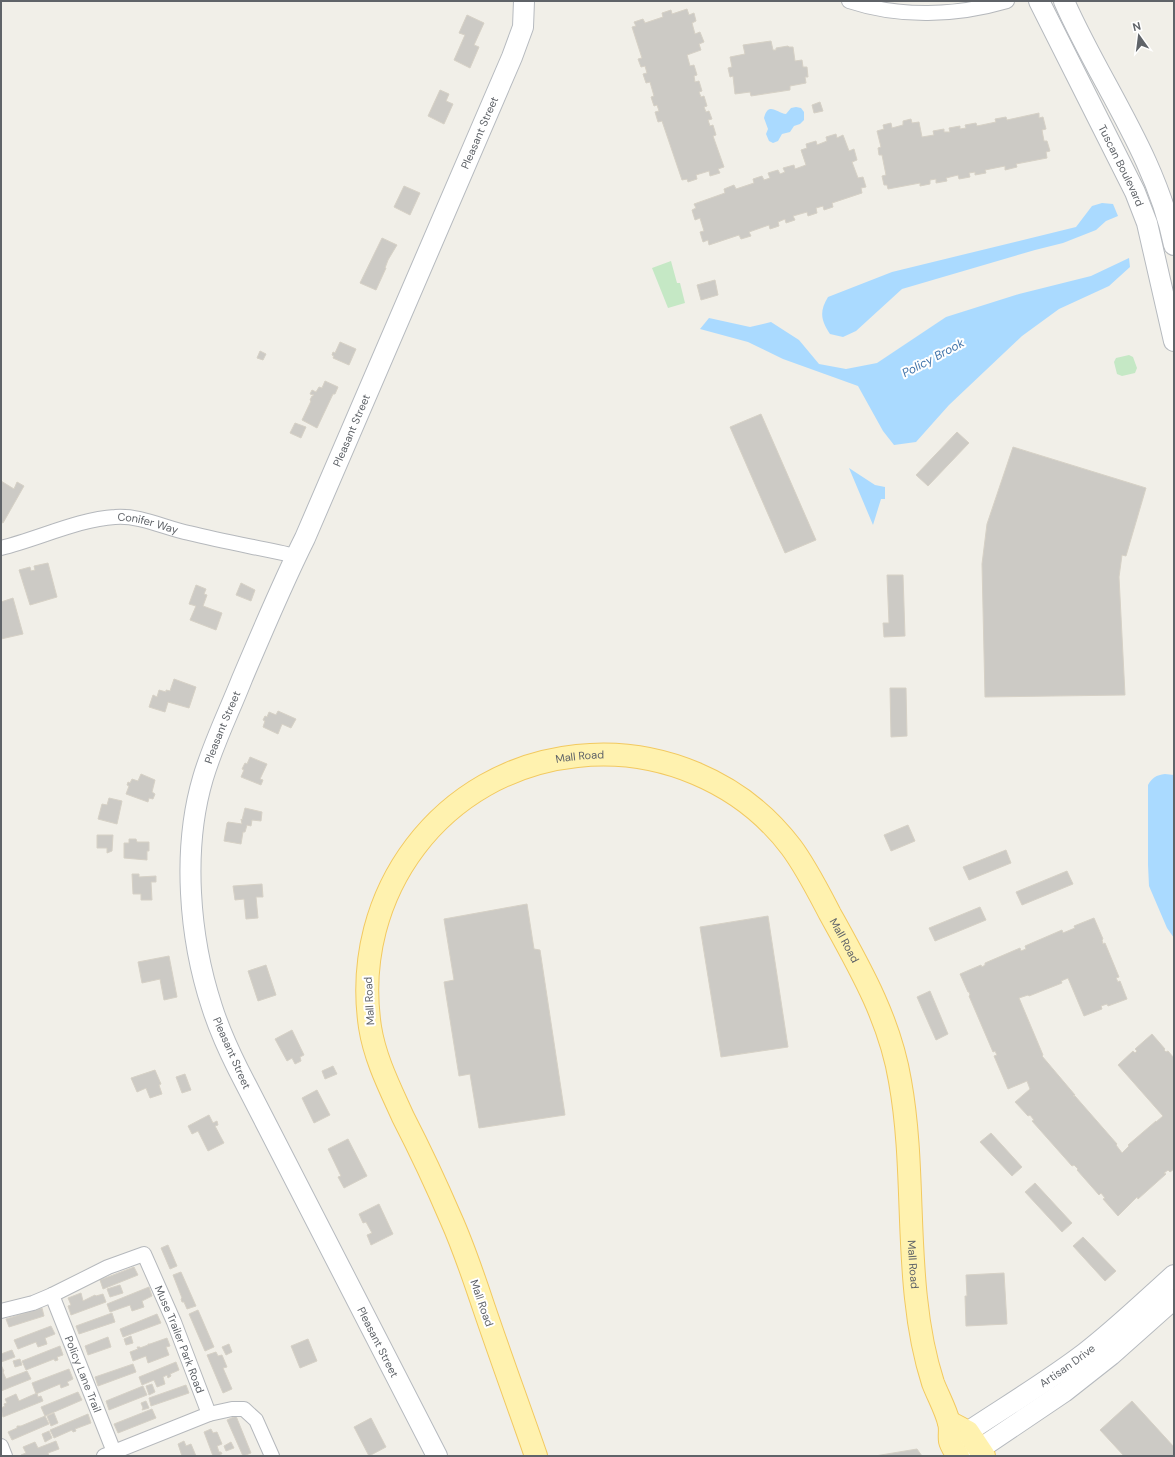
<svg xmlns="http://www.w3.org/2000/svg" width="1175" height="1457" font-family="'DM Sans',sans-serif">
	<rect width="100%" height="100%" fill="#f1efe8"/>
	<path fill="#c5e8c5" d="M671 261 677 283H680L685 303 668 308 652 268Z
		M1129 355 1133 357 1137 368 1135 373 1122 376 1117 374 1114 362 1116 358Z"/>
	<path fill="#aadaff" d="M796 107 801 108 804 112V120L800 124 794 126 790 132 782 134 778 141 773 143 769 141 766 134 768 129 764 118C768 101 777 113 786 114L791 108Z
		M1102 203 1113 204 1118 216 1106 221 1096 230 1063 243 1035 250 902 289 856 331 843 337 830 334C821 320 819 312 828 297L892 272 1076 227 1092 206Z
		M1129 258 1130 267 1109 286 1059 309 1022 336 949 405 916 442 894 445 883 431 858 386 783 359 748 342 700 329 709 318 750 327 771 322 799 340 819 364 846 369 877 363 946 317 1019 294 1091 276Z
		M849 468 875 485 885 487V499H881L873 525Z
		M1165 774 1174 775V938L1167 928 1149 886 1148 865V785C1152 778 1156 775 1165 774Z"/>
	<path fill="#cccac5" stroke="#d6d1c6" d="M687 9 689 15 694 13 696 21 692 23 695 34 700 32 704 42 699 44 701 50 687 55 690 66 694 65 697 75 694 76 695 82 699 81 702 91 699 92 701 97 704 96 707 106 704 107 706 112 709 111 712 119 708 120 710 126 713 125 716 135 713 136 724 167 718 169 720 173 710 176 709 171 696 175 697 179 688 182 687 179 682 180 662 121 658 122 655 112 659 111 657 105 654 106 651 97 654 96 650 82 646 83 643 74 647 73 645 66 641 67 638 59 642 58 632 27 636 26 634 22 643 19 645 23 663 17 662 13 671 10 672 14Z
		M467 15 484 23 474 45 479 47 470 68 454 60 465 35 459 33Z
		M771 41 773 50H776V48L788 46 789 47H793L795 61 802 60 803 67H807L808 77H805L806 83 790 86V90L751 96 750 92 735 94 733 76 730 77 728 68 732 67 730 57 745 54 743 45Z
		M440 90 449 94 446 101 453 104 444 124 428 116Z
		M820 102 823 111 814 113 812 105Z
		M1039 113V118L1043 117 1046 129 1042 130 1044 141H1047L1050 151 1046 152 1047 158 1016 164 1017 167 1005 170V166L985 170 986 173 975 175V172L969 173 970 177 959 179 958 175 946 178 947 181 936 183V179L930 180V184L920 186V183L888 189 887 185H884L882 176 886 175 882 155H879L878 148 881 147 877 131 884 129 883 125 891 123 892 128 903 125V121L911 119 912 123 919 122 922 137 934 135 933 131 944 129V132H950L949 128 960 126V129L966 128 965 125 976 123 977 126 996 122 995 119 1006 117 1007 120Z
		M836 134 837 138 843 135 849 151 854 149 857 160 852 162 858 178 863 177 866 187 861 188 862 193 832 203 833 207 824 210 823 206 816 208 817 213 808 216 807 212 793 216 795 220 786 223 785 219 778 222 779 226 770 229 769 225 749 232 751 236 741 239 739 235 709 245 708 240 703 242 700 232 704 231 700 218 695 220 692 210 696 208 694 204 725 193 724 189 734 185 736 189 754 183 753 179 762 176 764 180 770 178 768 173 778 170 780 174 785 172 783 168 794 165 795 169 806 165 801 150 807 148 806 144 816 141 817 145 827 141 826 137Z
		M404 186 420 193 410 215 394 207Z
		M382 238 397 245 388 260 385 268H386L376 290 360 283Z
		M715 280 718 295 701 300 697 285Z
		M340 342 356 349 349 365 333 358 334 356 332 355 333 352 335 353Z
		M260 351 266 354 263 360 257 358Z
		M325 381 338 387 335 394H333L317 428 302 420 311 401 310 400 312 396H313L314 395 310 394 312 390 316 392 319 387 322 388Z
		M761 414 816 540 785 553 730 427Z
		M295 423 306 427 301 438 290 433Z
		M957 432 969 443 928 486 916 475Z
		M1013 447 1146 488 1126 556 1122 555 1119 577 1125 695 985 697 982 564 987 524Z
		M1 481 14 489 17 482 24 486 3 523 1 522Z
		M48 563 57 597 30 605 19 570 30 567 31 571 35 570 34 566Z
		M887 575H903L905 636 884 637 883 623H889Z
		M241 583 255 590 251 601 236 595Z
		M196 585 206 589 204 594 207 595 203 606 222 613 216 630 190 620 196 606 189 604Z
		M13 598 23 634 1 639V602Z
		M174 679 196 687 189 708 168 702 165 712 149 707 153 695 157 697 159 690 166 692V690L170 691Z
		M890 688H906L907 736 891 737Z
		M278 711 296 719 291 728 282 724 278 734 263 727 265 721 263 720 265 716 267 717 269 712 276 715Z
		M250 757 267 764 260 779 263 780 261 785 241 777 244 770 242 769 245 763 247 764Z
		M141 774 155 780 152 792 155 794 153 799 149 798 148 802 126 794 129 786 127 785 128 782 130 783 132 779 138 781Z
		M109 798 122 801 117 824 98 819 102 804 107 805Z
		M245 808 262 812 261 821 252 820 251 826 247 825 245 832H243L241 844 224 841 227 823 228 822 242 824 241 819 242 820Z
		M908 825 915 841 891 851 884 835Z
		M97 835H113L112 851 107 853V848H97Z
		M129 839H136L137 842H149V851H147V860L124 858V843H129Z
		M1006 850 1011 863 969 880 963 867Z
		M1067 871 1073 884 1022 905 1016 892Z
		M132 874H139V877L156 876V882H151L152 900H141V894H133Z
		M262 884 263 897H256L258 918 246 919 244 899 235 900 233 886Z
		M527 904 534 949 540 950 565 1115 479 1128 470 1074 459 1076 444 982 454 980 444 919Z
		M980 907 986 920 935 941 929 928Z
		M768 916 788 1047 721 1057 700 927Z
		M1094 918 1103 939 1102 940 1103 944 1105 943 1119 977 1116 978 1118 982 1120 981 1127 999 1108 1006 1107 1004 1101 1006 1102 1009 1084 1016 1068 978 1061 981 1062 983 1029 996 1028 995 1019 998 1043 1055 1042 1056 1075 1095 1073 1096H1075L1117 1144 1116 1145 1122 1153 1129 1146 1128 1145 1156 1121V1122L1163 1116 1118 1065 1133 1051 1135 1053 1137 1051 1135 1049 1152 1034 1165 1049 1164 1050 1166 1052 1168 1051 1174 1058V1169L1170 1172 1168 1170 1164 1173 1166 1174 1138 1199 1137 1197 1118 1216 1103 1199 1105 1198 1101 1193 1099 1195 1077 1170 1078 1169 1074 1165 1072 1166 1032 1121 1034 1120 1030 1115 1028 1116 1015 1102 1030 1089 1027 1081 1008 1089 994 1056 997 1055 995 1051 993 1052 969 996 970 995 969 992H968L960 974 981 965 982 967 985 965V963L1020 948 1021 951 1026 949 1025 946 1062 930 1063 933 1075 928 1074 926Z
		M169 956 177 997 164 1000 160 979 142 983 138 962Z
		M266 965 276 995 258 1001 248 971Z
		M930 991 948 1034 936 1040 917 997Z
		M292 1030 304 1055 300 1057 301 1061 295 1064 292 1058 287 1061 275 1039Z
		M333 1066 337 1074 325 1079 322 1071Z
		M155 1070 161 1084 159 1085 162 1094 150 1098 146 1088 137 1092 131 1078Z
		M185 1074 191 1090 182 1093 176 1077Z
		M317 1090 330 1115 314 1123 302 1098Z
		M209 1115 213 1123 217 1121 218 1125 215 1126 224 1143 208 1151 198 1131 192 1134 188 1126Z
		M991 1133 1022 1167 1012 1176 980 1142Z
		M348 1139 367 1176 344 1188 338 1177 341 1176 328 1149Z
		M1035 1183 1072 1223 1062 1232 1025 1192Z
		M379 1204 393 1234 371 1245 367 1235 372 1233 366 1222 363 1223 359 1214Z
		M1083 1237 1116 1271 1105 1281 1073 1246Z
		M168 1245 177 1266 170 1269 161 1248Z
		M134 1267 138 1275 103 1289 100 1280Z
		M181 1272 196 1306 187 1309 184 1302H182L181 1299 182 1298 173 1275Z
		M1004 1273 1007 1324 966 1326 965 1296H967L966 1275Z
		M120 1285 123 1293 110 1297 107 1289Z
		M149 1287 152 1296 142 1301 144 1307 132 1311 130 1305 110 1312 107 1304Z
		M81 1293 83 1301 95 1295 96 1296 103 1294 106 1302 71 1315 68 1306 71 1305 68 1298Z
		M42 1308 44 1316 9 1327 6 1319Z
		M198 1310 214 1347 205 1351 189 1314Z
		M112 1313 115 1322 79 1334 76 1326Z
		M157 1314 161 1323 123 1337 120 1329Z
		M51 1326 55 1334 45 1338 47 1344 38 1347 36 1342 18 1349 14 1340Z
		M131 1336 133 1343 126 1345 124 1339Z
		M108 1337 111 1347 88 1355 85 1346Z
		M167 1338 170 1346 166 1347 169 1355 148 1363 146 1356 133 1361 130 1352 138 1349 137 1347H140V1348L148 1345V1344H150Z
		M308 1339 317 1361 300 1368 291 1346Z
		M229 1344 232 1352 226 1355 222 1347Z
		M60 1346 63 1355 57 1357 58 1360 55 1361 54 1359 26 1370 22 1361Z
		M12 1350 15 1357 1 1362V1354Z
		M216 1352 218 1356 222 1355 227 1367 223 1368 232 1389 223 1393 207 1355Z
		M20 1359 22 1365 15 1367 13 1361Z
		M176 1362 179 1370 170 1374 171 1376 168 1378 167 1375 163 1377 165 1384 157 1387 154 1380 142 1385 139 1377Z
		M133 1364 136 1372 98 1386 95 1377Z
		M1 1365 4 1371 3 1372 6 1379 27 1371 31 1379 1 1391Z
		M69 1369 73 1379 67 1382 69 1385 61 1388 60 1384 36 1394 32 1383Z
		M152 1384 155 1392 149 1395 146 1386Z
		M186 1385 189 1393 151 1406 149 1398Z
		M143 1386 147 1395 109 1410 106 1401Z
		M78 1392 82 1400 45 1416 41 1407Z
		M37 1393 38 1397 41 1396 43 1401 3 1417 1 1408 5 1406 4 1404 7 1403 5 1399 16 1394 19 1401Z
		M146 1401 149 1408 142 1410 143 1408 141 1403Z
		M1132 1401 1174 1447V1456H1124L1100 1430Z
		M152 1409 156 1418 118 1433 114 1424Z
		M54 1413 58 1423 51 1426 47 1416Z
		M88 1414 91 1423 75 1429 76 1431 73 1432 72 1430 54 1438 50 1430Z
		M45 1416 49 1424 12 1440 8 1432 17 1428V1426H21Z
		M236 1416 251 1453 243 1456 227 1420Z
		M371 1418 386 1447 369 1456 354 1427Z
		M211 1429 213 1433 217 1432 222 1444 217 1446 219 1452H221L222 1454H220L221 1456H213L204 1432Z
		M49 1431 52 1438 45 1442 42 1434Z
		M56 1441 59 1449 48 1453 49 1456H21V1455L26 1453 23 1447 35 1442 38 1448Z
		M184 1441 186 1446 191 1444 196 1456H182L178 1444Z
		M231 1442 234 1448 226 1451 224 1446Z
		M917 1449 922 1456H875Z"/>
	<g fill="none" stroke-linecap="round" stroke-linejoin="round">
		<g stroke="#b5b8bc" stroke-width="16">
			<g id="minor">
				<path d="M849 1C900 18 956 16 1007 1"/>
				<path id="s1" d="M1 548C38 539 79 519 115 517 140 515 165 528 189 533 225 542 261 548 296 556"/>
				<path id="s2" d="M52 1295 114 1452"/>
				<path id="s3" d="M1 1311 33 1303 52 1295 108 1267 144 1254 174 1322 209 1414 104 1456"/>
				<path d="M209 1414 232 1409H244L256 1420 272 1456"/>
				<path d="M1 1446 5 1456"/>
			</g>
		</g>
		<g stroke="#b6babf" stroke-width="22">
			<g id="secondary">
				<path id="s4" d="M1039 1 1135 192 1147 223 1174 341"/>
				<path d="M1064 1C1100 83 1156 156 1174 245"/>
				<path id="s5" d="M954 1441C998 1411 1043 1385 1085 1353 1116 1329 1145 1301 1174 1275"/>
				<path id="s6" d="M437 1456 238 1069C228 1049 219 1029 212 1007 189 937 182 849 203 778 213 744 229 712 242 679 262 632 282 584 305 538L512 57 523 27 524 1"/>
				<path d="M969 1456 1064 1392 1111 1355 1174 1299"/>
			</g>
		</g>
		<g stroke="#f2c960" stroke-width="24">
			<g id="primary">
				<path d="M949 1422 968 1432 984 1456"/>
				<path id="s7" d="M536 1456C519 1407 501 1358 484 1308 474 1278 464 1248 451 1219 436 1184 420 1150 403 1117 390 1088 375 1059 370 1027 350 893 442 770 577 756 658 747 741 781 791 847 806 867 818 891 830 914 860 968 890 1020 900 1081 913 1153 908 1226 916 1298 919 1327 924 1355 933 1383 938 1396 946 1410 949 1423 951 1429 949 1435 950 1441 951 1446 955 1451 958 1456"/>
			</g>
		</g>
		<use href="#minor" stroke="#fff" stroke-width="14"/>
		<use href="#secondary" stroke="#fff" stroke-width="20"/>
		<use href="#primary" stroke="#fff2af" stroke-width="22"/>
	</g>
	<g text-anchor="middle" stroke-width="4" stroke-linejoin="round" paint-order="stroke">
		<g font-size="11" fill="#5f6368" stroke="#fff">
			<text dy="4" stroke="none"><textPath href="#s6" startOffset="1437">Pleasant Street</textPath></text>
			<text dy="4" stroke="none"><textPath href="#s4" startOffset="184">Tuscan Boulevard</textPath></text>
			<text dy="4" stroke="none"><textPath href="#s6" startOffset="1113">Pleasant Street</textPath></text>
			<text dy="4" stroke="none"><textPath href="#s1" startOffset="152">Conifer Way</textPath></text>
			<text dy="4" stroke="none"><textPath href="#s6" startOffset="789">Pleasant Street</textPath></text>
			<text dy="4" stroke="none"><textPath href="#s7" startOffset="845">Mall Road</textPath></text>
			<text dy="4" stroke="none"><textPath href="#s7" startOffset="1193">Mall Road</textPath></text>
			<text transform="translate(369 1001) rotate(-93)" y="4">Mall Road</text>
			<text transform="translate(232 1053) rotate(66)" y="4">Pleasant Street</text>
			<text dy="4" stroke="none"><textPath href="#s7" startOffset="1529">Mall Road</textPath></text>
			<text transform="translate(482 1303) rotate(71)" y="4">Mall Road</text>
			<text dy="4" stroke="none"><textPath href="#s3" startOffset="247">Muse Trailer Park Road</textPath></text>
			<text transform="translate(378 1342) rotate(63)" y="4">Pleasant Street</text>
			<text dy="4" stroke="none"><textPath href="#s5" startOffset="136">Artisan Drive</textPath></text>
			<text dy="4" stroke="none"><textPath href="#s2" startOffset="85">Policy Lane Trail</textPath></text>
		</g>
		<g font-size="12" font-style="italic" fill="#4174aa" stroke="#fff">
			<text transform="translate(933 358) rotate(-28)" y="4">Policy Brook</text>
		</g>
	</g>
	<rect width="1175" height="1457" fill="none" stroke="#5f6368" stroke-width="4"/>
	<g transform="translate(1139 36) rotate(346)" stroke="#ffffff" stroke-width="3" paint-order="stroke">
	<path d="M0-3L7 15L0 10L-7 15Z" fill="#5f6368"/>
	<text y="-6" font-size="11" font-weight="bold" text-anchor="middle" fill="#5f6368">N</text>
	</g>
</svg>
